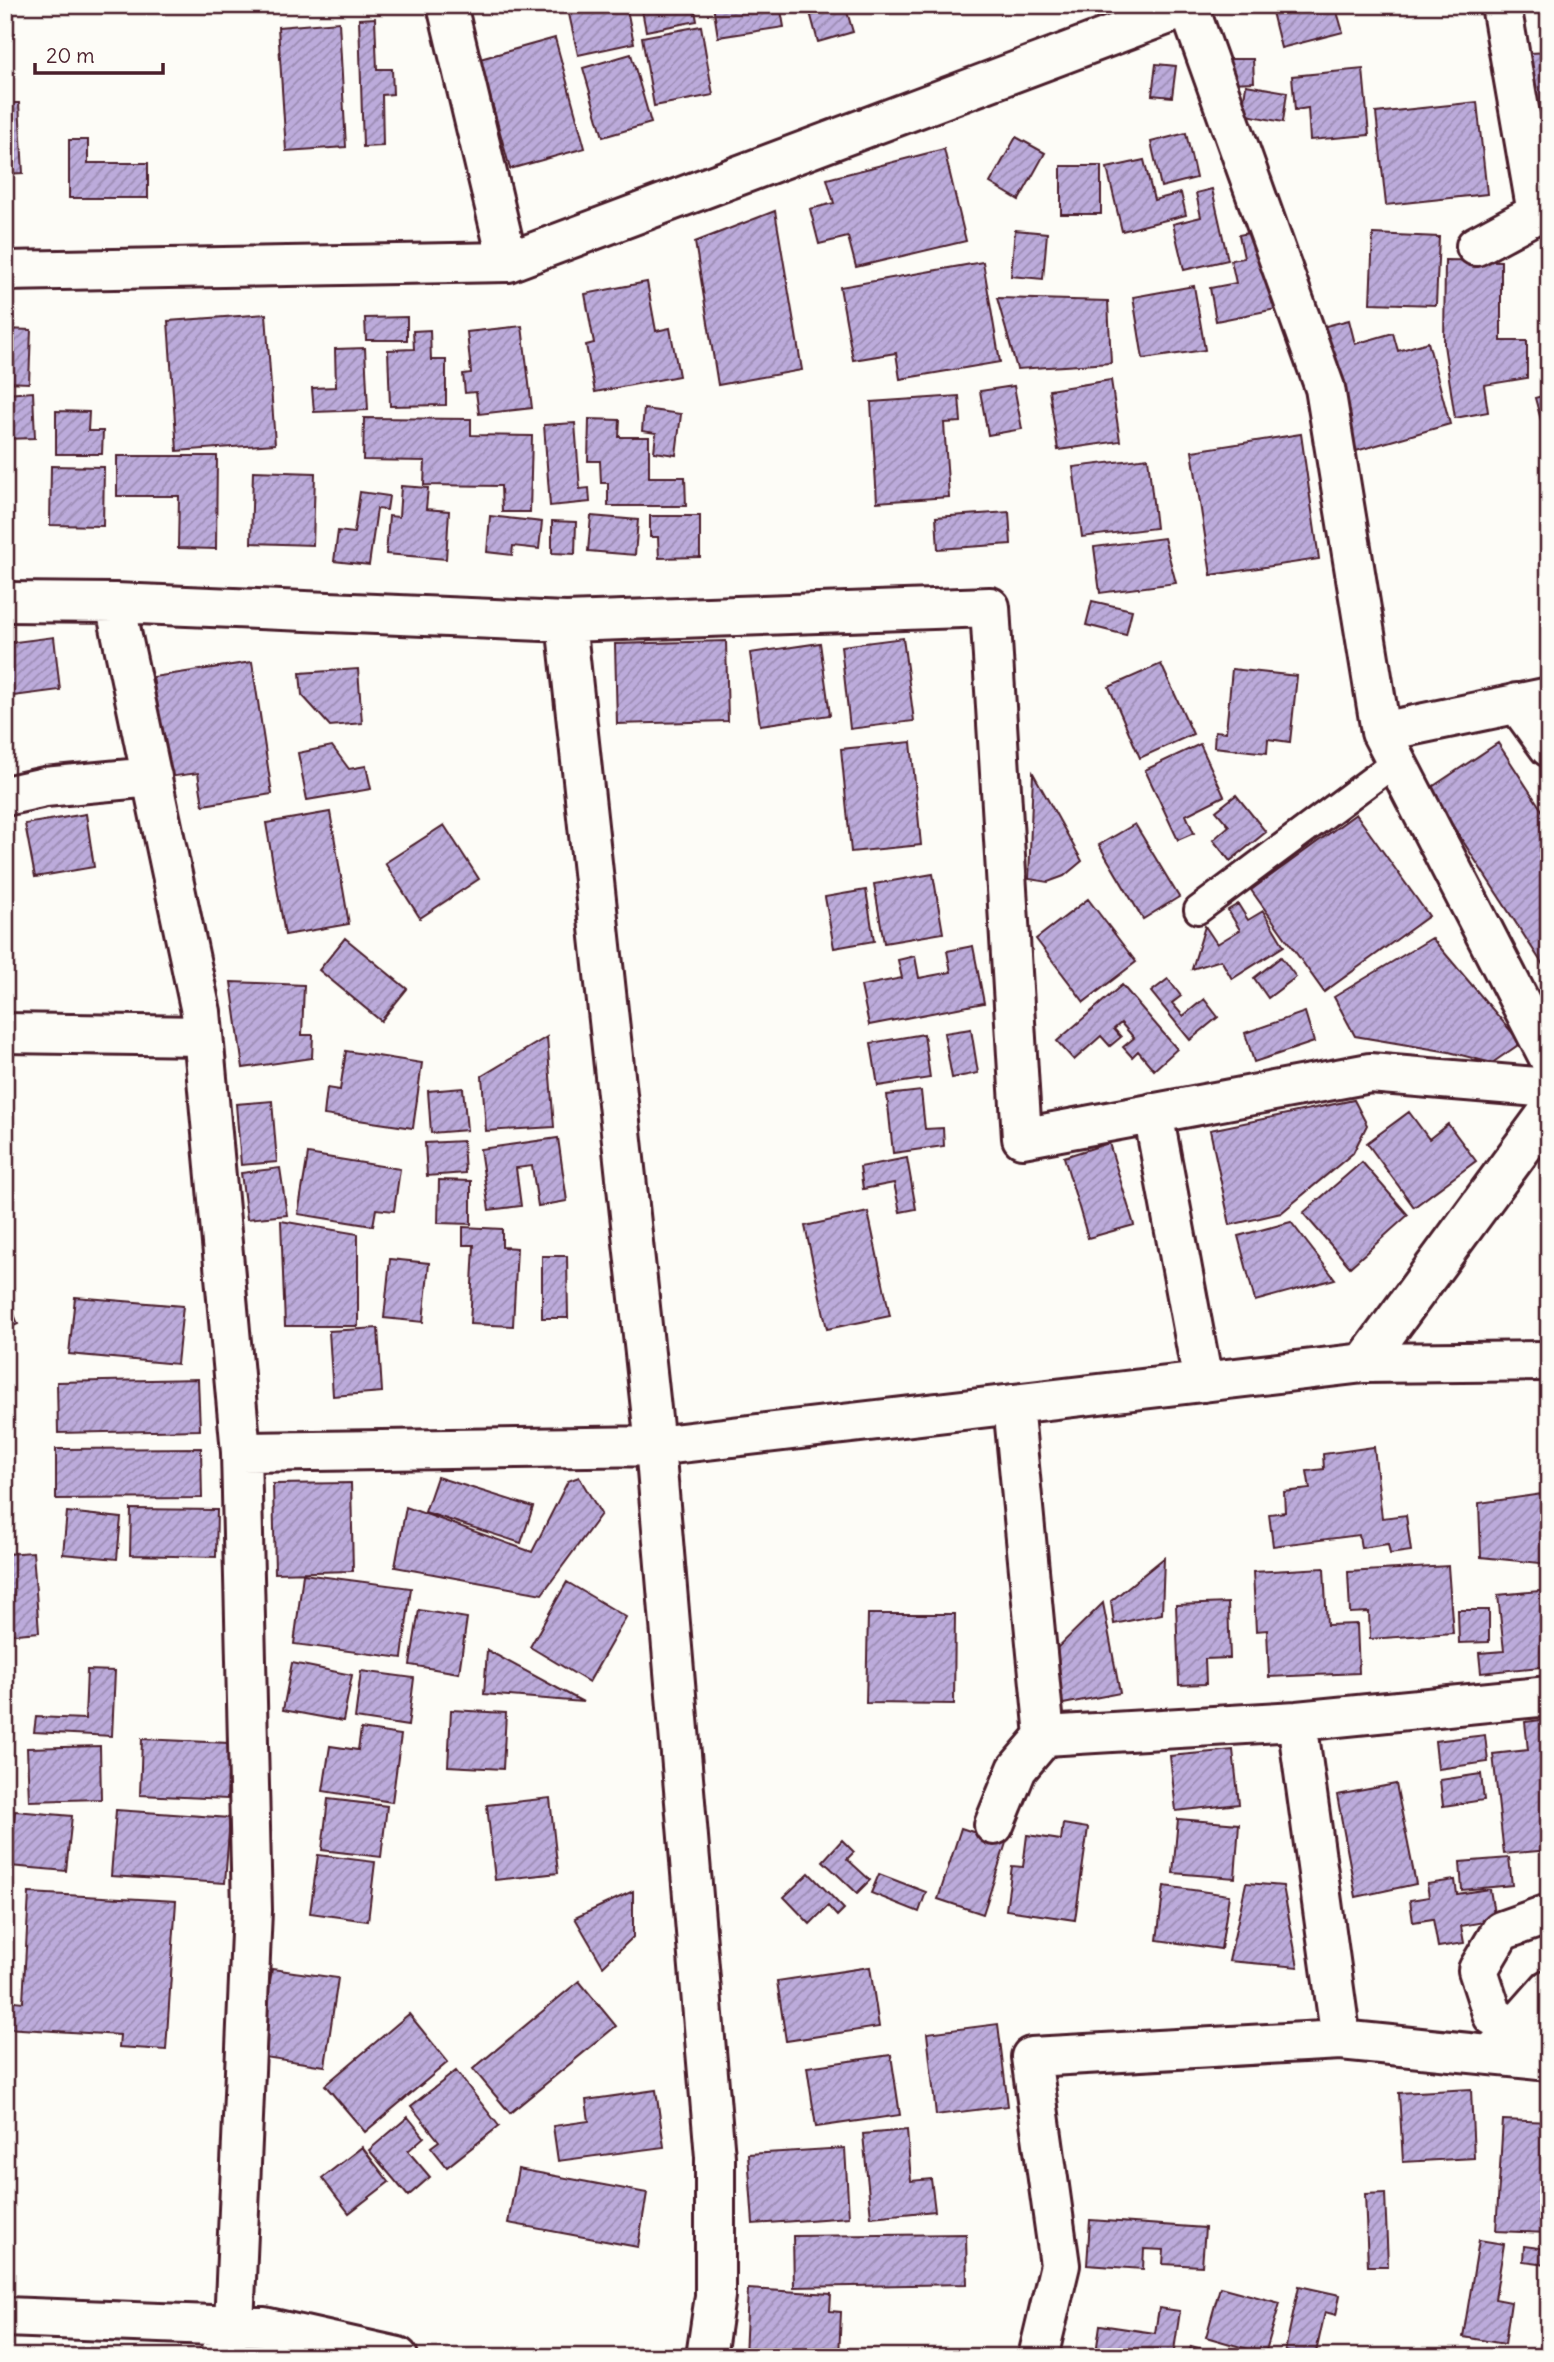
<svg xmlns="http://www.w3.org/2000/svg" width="1554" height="2362" font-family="Delius,sans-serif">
	<defs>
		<pattern id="building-hatch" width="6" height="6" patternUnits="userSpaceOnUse" patternTransform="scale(1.75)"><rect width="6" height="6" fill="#bcabdb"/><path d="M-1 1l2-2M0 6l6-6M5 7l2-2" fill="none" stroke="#9b8bb2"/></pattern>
	</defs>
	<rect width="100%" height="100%" fill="#fdfcf7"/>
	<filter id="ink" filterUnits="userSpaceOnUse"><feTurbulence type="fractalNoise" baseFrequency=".0143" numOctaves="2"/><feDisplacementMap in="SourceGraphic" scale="14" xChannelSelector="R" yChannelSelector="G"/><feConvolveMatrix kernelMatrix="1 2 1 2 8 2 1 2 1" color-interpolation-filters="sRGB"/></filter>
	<g filter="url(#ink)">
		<path fill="url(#building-hatch)" stroke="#4a1f2b" stroke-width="2" d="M567 5H626L634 43 578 55Z
			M641 5H694L697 21 646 31Z
			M713 5H780L784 27 718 37Z
			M808 5H845L853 32 818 42Z
			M1297 5H1335L1343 32 1281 48 1272 12Z
			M375 18 377 69H392L393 94 382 95 383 146 363 147 359 19Z
			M339 22 346 147 286 151 278 27Z
			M701 26 713 95 654 106 642 37Z
			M5 29 7 81H5Z
			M555 38 585 148 510 169 480 59Z
			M1549 52V145L1535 146 1530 53Z
			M631 54 651 123 603 137 583 68Z
			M1229 59H1253L1254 82 1230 83Z
			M1156 64 1176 66 1172 97 1152 95Z
			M1363 69 1369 135 1310 140 1308 108 1295 110 1292 76Z
			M1246 85 1287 92 1283 122 1242 114Z
			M1477 102 1487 194 1386 205 1376 113Z
			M5 103H19L23 173 5 174Z
			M1186 133 1196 178 1161 187 1151 142Z
			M1016 137 1045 153 1019 200 990 183Z
			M69 140H88V163H148V198H69Z
			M944 149 966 241 856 267 848 237 819 244 810 209 834 203 827 179Z
			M1144 160 1154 200 1181 193 1186 215 1122 231 1107 168Z
			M1061 166H1101V214H1061Z
			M1212 189 1228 260 1184 270 1173 224 1201 217 1196 193Z
			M775 211 802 370 718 385 695 242Z
			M1015 230 1047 233 1043 279 1011 276Z
			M1262 230 1276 309 1216 321 1210 288 1236 283 1231 260 1244 258 1239 235Z
			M1373 234 1439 237 1436 305 1370 303Z
			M1445 260 1501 261V341H1527V378L1484 385 1488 412 1455 418 1444 345Z
			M983 262 1000 362 900 379 896 353 853 360 840 287Z
			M647 282 656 331 670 328 679 376 595 392 586 345 594 343 585 294Z
			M1194 286 1205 350 1143 359 1133 297Z
			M997 298 1108 301 1111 363 1017 369Z
			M266 314 275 444 177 451 168 321Z
			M407 317V340H366L365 318Z
			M1349 320 1355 344 1393 333 1398 351 1428 342 1450 424 1356 451 1322 327Z
			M522 326 532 408 479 414 476 392 465 393 463 374 471 373 467 332Z
			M5 329 31 330 29 383 5 382Z
			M430 330 431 360H446V405L390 406 388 350 414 349 413 331Z
			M365 348 368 410 314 412 312 388 336 387 335 349Z
			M1111 380 1120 441 1058 450 1049 390Z
			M1014 386 1022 429 988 435 980 391Z
			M33 392 35 438 5 439V394Z
			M1549 394V418L1541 420 1535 398Z
			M959 396 961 422 944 423 949 497 877 502 871 402Z
			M644 409 681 414 676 455 654 452 656 433 642 431Z
			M56 411 89 412 88 431H103L102 454H56Z
			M364 418 471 419V435L532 436 530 512H502L501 486 424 485 425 461 363 460Z
			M589 419 620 420 619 437H649V477H685L686 506H608V483H601L600 461H588Z
			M575 423 580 489 589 488 590 502 550 506 544 425Z
			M1301 434 1319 559 1211 575 1192 451Z
			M117 456H217L216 549 178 548 179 496H117Z
			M1148 458 1156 528 1082 537 1073 467Z
			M51 466 104 467 103 526 50 525Z
			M253 471 315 473 313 545 251 543Z
			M401 486 428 488 426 509 449 511 446 559 386 554 389 516 399 517Z
			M360 492 389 496 387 510 377 509 369 565 334 561 338 531 354 533Z
			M1009 512 1011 544 938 549 936 517Z
			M490 516 542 522 539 549 513 546 512 555 487 552Z
			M591 516 638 520 635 555 588 551Z
			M650 516H700V557L659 558 658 537H650Z
			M552 521 576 522 575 554 552 553Z
			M1164 538 1176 583 1100 593 1094 547Z
			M1092 601 1132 610 1126 635 1086 625Z
			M7 635 8 643 54 637 60 690 5 697Z
			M903 638 914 721 850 729 841 646Z
			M726 641 728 721 617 724 615 644Z
			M820 643 830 715 760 725 750 653Z
			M252 662 272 794 203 805 198 773 168 777 153 677Z
			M1161 664 1193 734 1140 758 1109 687Z
			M358 669 362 723 330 726 302 695 300 673Z
			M1232 669 1297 676 1290 742 1268 739 1267 753 1214 747 1215 731 1226 732Z
			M911 742 921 845 851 852 841 749Z
			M1498 743 1549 821V974L1429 789Z
			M1200 744 1224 796 1186 815 1194 833 1178 840 1145 770Z
			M332 746 349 769 366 766 371 789 307 800 298 753Z
			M1033 773 1082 861 1064 876 1048 882 1029 879Z
			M1236 795 1266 832 1230 861 1213 840 1229 826 1216 811Z
			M330 812 349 924 285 935 266 823Z
			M86 814 94 867 35 877 25 824Z
			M1356 814 1429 916 1324 992 1251 890Z
			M1135 824 1179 897 1143 919 1099 845Z
			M444 825 479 879 420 918 385 863Z
			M933 874 943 933 884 943 874 884Z
			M866 890 874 941 834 948 825 897Z
			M1088 899 1136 962 1084 1002 1036 939Z
			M1238 904 1248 920 1263 911 1284 946 1232 979 1221 960 1192 969 1205 926 1217 944 1240 930 1228 910Z
			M345 938 407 989 381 1021 319 970Z
			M1432 938 1521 1043 1492 1063 1449 1052 1355 1036 1334 997Z
			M973 946 984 1003 869 1025 861 986 902 978 898 960 915 956 919 978 951 972 947 951Z
			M1281 957 1296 977 1268 998 1254 978Z
			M1168 979 1181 996 1172 1003 1183 1016 1204 999 1218 1017 1190 1040 1151 992Z
			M231 982 304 985 302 1035H313L312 1058 243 1068Z
			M1122 985 1177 1049 1154 1070 1138 1051 1132 1057 1123 1047 1134 1038 1121 1023 1114 1029 1121 1037 1110 1046 1101 1036 1074 1060 1057 1041Z
			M1305 1012 1314 1042 1254 1062 1245 1033Z
			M971 1029 978 1073 952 1078 944 1033Z
			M924 1034 930 1078 878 1086 871 1043Z
			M547 1037 554 1127 486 1131 482 1076Z
			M346 1051 422 1063 413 1128 324 1115 327 1088 340 1090Z
			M463 1088 467 1130 431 1133 428 1091Z
			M921 1091 925 1129 943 1128 944 1146 893 1153 887 1095Z
			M1354 1100 1367 1125 1353 1153 1281 1213 1230 1225 1210 1130Z
			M272 1101 277 1162 241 1165 236 1104Z
			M1409 1112 1429 1139 1448 1124 1476 1161 1414 1207 1367 1143Z
			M558 1138 567 1201 538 1206 532 1166 516 1168 521 1206 489 1210 480 1149Z
			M463 1141 465 1173 427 1176 425 1143Z
			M1109 1143 1134 1225 1088 1238 1064 1157Z
			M308 1154 400 1169 394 1211 376 1209 373 1226 298 1214Z
			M907 1158 916 1209 900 1212 894 1183 863 1189 860 1167Z
			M1362 1162 1408 1215 1350 1267 1303 1213Z
			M280 1168 287 1215 247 1219 241 1173Z
			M439 1180 471 1181V1224L438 1223Z
			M868 1212 890 1316 827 1329 805 1226Z
			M281 1221 358 1234V1326H285Z
			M1291 1222 1335 1279 1255 1301 1238 1236Z
			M463 1227 502 1229V1247L517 1248 513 1326 470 1324 474 1245H463Z
			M542 1256H567L568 1318H542Z
			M390 1259 429 1263 423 1322 384 1318Z
			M5 1293 18 1324 5 1330Z
			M75 1297 183 1306 177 1364 69 1354Z
			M378 1328 382 1392 333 1396 329 1331Z
			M198 1379 200 1430 58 1433 57 1382Z
			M1374 1447 1382 1518 1406 1515 1411 1551 1390 1554 1388 1544 1361 1548 1359 1535 1273 1546 1269 1514 1285 1512 1284 1492 1310 1489 1307 1471 1324 1469 1323 1454Z
			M201 1448 202 1498 56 1499V1449Z
			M437 1477 533 1507 521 1543 425 1512Z
			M579 1477 601 1514 542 1594 395 1567 406 1507 532 1552 568 1481Z
			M351 1483 353 1571 275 1573 273 1484Z
			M1549 1493V1564L1481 1557 1479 1503Z
			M131 1509 217 1510 216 1557 130 1555Z
			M67 1512 121 1518 117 1559 63 1554Z
			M33 1552 39 1632 5 1635V1554Z
			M1164 1558 1162 1614 1114 1624 1111 1601Z
			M1448 1566 1453 1633 1370 1639 1369 1612 1350 1613 1348 1572Z
			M1324 1568 1327 1625 1357 1624 1359 1673 1269 1677 1267 1630 1256 1631 1253 1572Z
			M303 1574 411 1588 402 1658 294 1644Z
			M567 1582 626 1617 589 1682 530 1647Z
			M1549 1590V1666L1481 1673 1479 1653 1504 1651 1498 1595Z
			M1103 1603 1120 1693 1058 1705 1049 1656Z
			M1228 1603 1230 1658 1205 1659 1206 1684 1179 1685 1176 1605Z
			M419 1610 467 1618 459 1673 410 1665Z
			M1458 1610H1489V1642L1459 1643Z
			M868 1614H955L954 1704 866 1703Z
			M487 1650 583 1702 484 1694Z
			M292 1663 352 1675 343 1721 283 1710Z
			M87 1670 115 1671 112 1736 34 1732 36 1717 85 1719Z
			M361 1671 414 1678 408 1726 355 1718Z
			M451 1710 506 1713 503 1769 448 1766Z
			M13 1719 11 1757 5 1758V1720Z
			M1549 1719V1850L1504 1854 1493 1754 1528 1750 1525 1722Z
			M361 1729 401 1735 392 1802 323 1791 330 1746 358 1750Z
			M1485 1735 1488 1762 1438 1769 1435 1741Z
			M142 1739 229 1743 227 1799 140 1795Z
			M100 1746 101 1799 29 1801 27 1748Z
			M1233 1750 1239 1804 1176 1811 1170 1756Z
			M1481 1774 1484 1800 1443 1806 1440 1780Z
			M1396 1784 1416 1884 1356 1897 1337 1795Z
			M550 1798 558 1873 495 1880 487 1805Z
			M328 1799 387 1806 381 1857 322 1850Z
			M116 1810 230 1818 225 1883 111 1876Z
			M15 1811 72 1816 66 1871 10 1866Z
			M1178 1819 1239 1824 1235 1878 1173 1873Z
			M1063 1824 1088 1828 1075 1920 1006 1910 1012 1866 1023 1867 1027 1835 1061 1840Z
			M961 1828 1006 1843 983 1914 938 1899Z
			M842 1840 854 1852 847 1859 870 1880 857 1893 823 1861Z
			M318 1855 375 1862 368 1921 310 1913Z
			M1509 1858 1512 1885 1462 1890 1460 1862Z
			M809 1873 844 1909 837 1916 828 1906 810 1924 784 1897Z
			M879 1874 926 1892 919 1912 871 1893Z
			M1455 1880 1457 1894 1490 1889 1495 1920 1461 1926 1464 1943 1438 1947 1433 1919 1413 1922 1410 1900 1429 1897 1427 1884Z
			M1246 1883 1283 1886 1298 1967 1229 1961Z
			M1164 1886 1229 1895 1221 1949 1157 1940Z
			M633 1891V1937L603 1966 575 1918Z
			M29 1893 176 1901 166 2050 119 2047 120 2035 5 2028V2000L23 2002Z
			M870 1967 879 2027 786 2041 777 1981Z
			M272 1969 338 1978 325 2066 258 2056Z
			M579 1981 616 2026 510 2113 473 2069Z
			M409 2014 448 2062 365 2132 325 2085Z
			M998 2024 1008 2106 936 2115 927 2033Z
			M891 2055 900 2115 816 2127 807 2067Z
			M456 2071 499 2126 447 2167 431 2147 439 2141 411 2106Z
			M1471 2089 1474 2158 1403 2162 1399 2093Z
			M656 2090 664 2147 558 2161 553 2126 589 2121 586 2100Z
			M408 2117 424 2137 408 2151 430 2177 408 2196 369 2150Z
			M1503 2120 1549 2122V2233L1496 2231Z
			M907 2130 911 2181 931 2179 935 2211 871 2217 863 2134Z
			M362 2147 389 2182 349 2213 322 2178Z
			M845 2148 849 2217 753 2224 748 2154Z
			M518 2169 647 2193 638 2247 508 2223Z
			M1385 2193 1388 2266H1368L1365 2194Z
			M1090 2220 1205 2228 1202 2266 1163 2264 1164 2250 1144 2249 1143 2269 1087 2265Z
			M966 2234 967 2284 794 2287 793 2236Z
			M1479 2240 1504 2244 1495 2299 1511 2302 1505 2344 1463 2337Z
			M1524 2246 1548 2249 1546 2264 1523 2261Z
			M1299 2286 1340 2295 1336 2315 1325 2312 1315 2357 1285 2351Z
			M1220 2287 1280 2303 1265 2354 1206 2337Z
			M748 2289 831 2294 830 2311 841 2312 839 2357H745Z
			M1159 2308 1180 2311 1173 2357H1121L1096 2353 1100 2325 1155 2333Z
			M1191 2346 1233 2357H1188Z"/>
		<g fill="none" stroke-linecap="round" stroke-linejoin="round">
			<g stroke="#4a1f2b" stroke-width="32">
				<path id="lane" d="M1198 910 1397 761"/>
			</g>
			<g stroke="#4a1f2b" stroke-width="44">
				<path id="street" d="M447 5 508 262
					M1188 5 1325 388 1381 732 1549 1058
					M1476 246 1537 213 1501 5
					M5 271 508 262 1193 5
					M5 602 115 603 201 1012 241 1452 252 1910 234 2325 219 2357
					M115 603 566 622 655 1446 715 2157V2296L706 2357
					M566 622 990 607 1022 1138 1370 1073 1549 1088
					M1517 703 1549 747
					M1381 732 1549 697
					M5 796 45 787 152 777
					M5 1033 203 1036
					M1153 1113 1203 1382
					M1364 1363 1549 1111
					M1013 1404 1045 1736 1297 1721 1549 1696
					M241 1452 655 1446 1364 1363 1549 1361
					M1297 1721 1341 2040 1549 2061
					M994 1825 1017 1769 1045 1736
					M1549 1914 1501 1931 1478 1970 1493 2016 1549 2045
					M1497 2048 1549 1989
					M5 2317 264 2327 398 2357
					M1038 2357 1060 2265 1031 2057 1341 2040"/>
			</g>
			<use href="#lane" stroke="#fdfcf7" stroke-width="26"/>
			<use href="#street" stroke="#fdfcf7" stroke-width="38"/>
		</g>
	</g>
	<rect width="1554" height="2362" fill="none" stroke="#fdfcf7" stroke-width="28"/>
	<rect x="14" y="14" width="1526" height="2334" fill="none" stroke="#4a1f2b" stroke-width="2.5" filter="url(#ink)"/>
	<path d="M35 63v10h128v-10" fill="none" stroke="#4a1f2b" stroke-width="3.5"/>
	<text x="46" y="63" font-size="21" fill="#4a1f2b" stroke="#fdfcf7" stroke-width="5" paint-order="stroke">20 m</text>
</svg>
